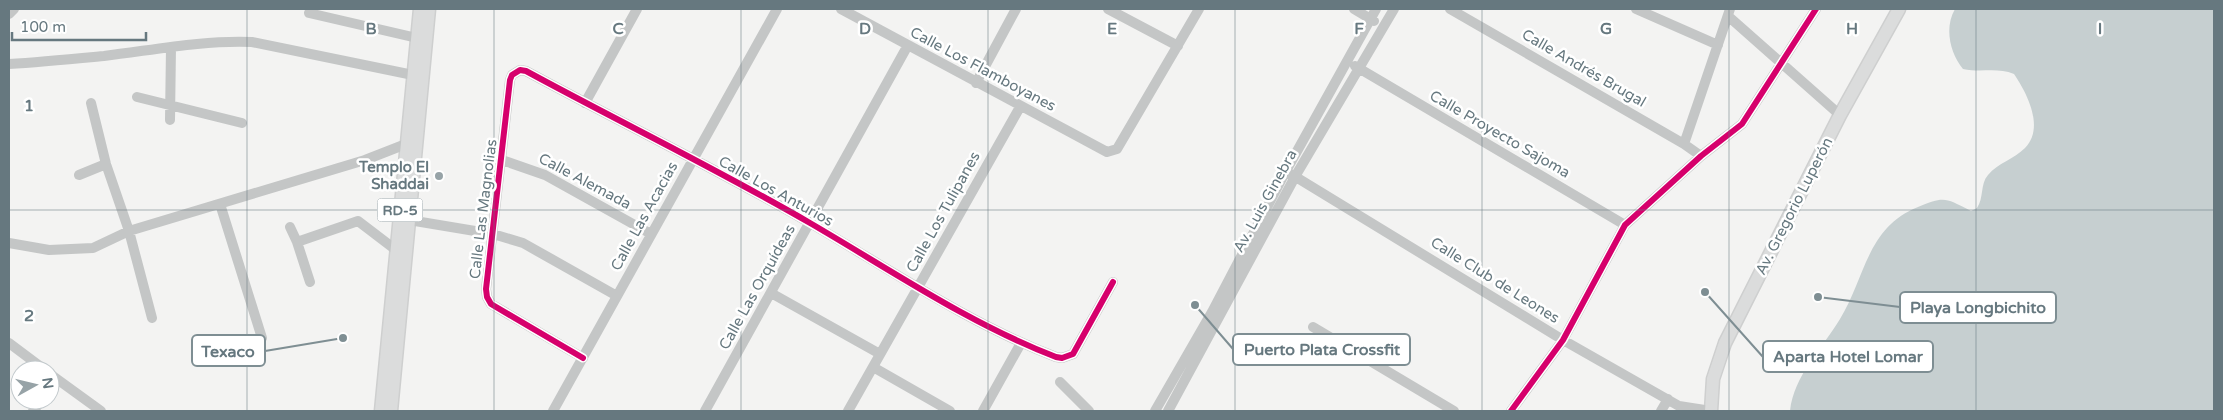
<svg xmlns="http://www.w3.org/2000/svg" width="2223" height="420" font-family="'Varela Round',sans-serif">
	<rect width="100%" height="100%" fill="#f3f3f2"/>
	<path fill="#c6cfd0" d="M1955 9H2214V411H1790C1794 375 1822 349 1840 319 1865 278 1867 227 1918 207 1945 196 1945 198 1971 211L1977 208C1984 198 1980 184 1988 175 1998 163 2014 159 2025 148 2045 128 2027 93 2014 74 1997 67 1981 73 1963 69 1950 53 1944 28 1955 9Z"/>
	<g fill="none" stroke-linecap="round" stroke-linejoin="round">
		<g stroke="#cecfcf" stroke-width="15">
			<path id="major" d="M381 411 420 9
				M391 411 429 9
				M1711 411 1713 379 1725 343 1840 115 1899 9"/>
		</g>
		<path stroke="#c4c6c6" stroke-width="10" d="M841 9 1107 152 1117 149 1199 9
			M1108 9 1178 46
			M1354 9 1374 21
			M1450 9 1684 144 1701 156
			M1636 9 1718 45
			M309 13 417 38
			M9 14 14 9
			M1728 16 1840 115
			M9 64C41 62 72 59 104 56 154 50 202 40 252 42L413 75
			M1355 66 1625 225
			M976 83 1016 9
			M137 97 242 123
			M91 103 106 164 129 231 152 318
			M585 103 637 9
			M170 120 171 47
			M1684 144 1730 9
			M502 160 545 175 651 234
			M1286 171 1563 340 1679 406 1711 411
			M79 175 106 164
			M220 204 262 338
			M409 220 493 234 523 243 617 296
			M290 227 297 242
			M9 243 49 250 93 248 129 231 365 160 406 144
			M310 282 297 242 358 221 396 250
			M771 293 880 354
			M1313 327 1454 411
			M9 343 45 370
			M583 358 491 304 487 297 486 289 510 80 512 75 520 70 526 71C620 122 717 169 810 223 891 270 968 323 1056 357L1062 358 1073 354 1113 282
			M873 367 950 411
			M50 374 101 411
			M1060 382 1089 411
			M50 390 58 380
			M33 411 42 400
			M553 411 777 9
			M705 411 908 45
			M848 411 1020 107
			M983 411 1021 343
			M1155 411 1212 312 1286 171 1376 9
			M1168 411 1296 175 1394 9
			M1511 411 1563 340 1625 225 1701 156 1742 124 1816 9
			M1661 411 1668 399"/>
		<use href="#major" stroke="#dbdcdc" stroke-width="12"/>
		<g stroke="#fff" stroke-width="9">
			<path id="cycleway" d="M583 358 491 304 487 297 486 289 510 80 512 75 520 70 526 71C620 122 717 169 810 223 891 270 968 323 1056 357L1062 358 1073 354 1113 282
				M1511 411 1563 340 1625 225 1701 156 1742 124 1816 9"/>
		</g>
		<use href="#cycleway" stroke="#d6006c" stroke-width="6"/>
	</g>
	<path fill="none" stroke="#66787f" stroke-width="1" stroke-opacity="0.55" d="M247 9V411M494 9V411M741 9V411M988 9V411M1235 9V411M1482 9V411M1729 9V411M1976 9V411M9 210H2214"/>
	<circle fill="#97a3a7" stroke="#fff" stroke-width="2" cx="439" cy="176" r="5"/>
	<g text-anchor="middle" stroke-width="5" stroke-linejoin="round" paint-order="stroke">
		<rect fill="#fff" stroke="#94a0a5" stroke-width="1" x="377.5" y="198.5" width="45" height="23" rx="4"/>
		<g font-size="14" font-weight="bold" fill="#66787f">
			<text x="400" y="215">RD-5</text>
		</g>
		<g font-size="15" fill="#66787f" stroke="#fff">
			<text transform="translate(1584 68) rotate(30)" y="5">Calle Andrés Brugal</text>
			<text transform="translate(983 69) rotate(28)" y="5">Calle Los Flamboyanes</text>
			<text transform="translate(1500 134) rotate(30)" y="5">Calle Proyecto Sajoma</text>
			<text transform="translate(585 181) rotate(28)" y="5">Calle Alemada</text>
			<text transform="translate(776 191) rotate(29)" y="5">Calle Los Anturios</text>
			<text transform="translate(1265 201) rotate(-61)" y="5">Av. Luis Ginebra</text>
			<text transform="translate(1794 206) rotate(-63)" y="5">Av. Gregorio Luperón</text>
			<text transform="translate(483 209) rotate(-83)" y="5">Calle Las Magnolias</text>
			<text transform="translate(943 212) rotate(-61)" y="5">Calle Los Tulipanes</text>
			<text transform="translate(644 216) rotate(-61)" y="5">Calle Las Acacias</text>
			<text transform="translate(1495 280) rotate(32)" y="5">Calle Club de Leones</text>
			<text transform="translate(757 287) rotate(-61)" y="5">Calle Las Orquídeas</text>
		</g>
		<g font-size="15" font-weight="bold" fill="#66787f" stroke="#fff" text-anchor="end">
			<text x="429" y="172">Templo El<tspan x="429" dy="17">Shaddai</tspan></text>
		</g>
	</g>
	<g font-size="16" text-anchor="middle" font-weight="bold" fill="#66787f" stroke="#fff" stroke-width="5" stroke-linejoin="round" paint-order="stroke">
		<text x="371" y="34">B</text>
		<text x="618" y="34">C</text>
		<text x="865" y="34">D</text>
		<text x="1112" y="34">E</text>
		<text x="1359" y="34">F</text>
		<text x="1606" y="34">G</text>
		<text x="1852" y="34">H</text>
		<text x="2100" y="34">I</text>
		<text x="29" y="111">1</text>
		<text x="29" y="321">2</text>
	</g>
	<path fill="none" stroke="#7e8e93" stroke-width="2" d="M1818 297L1900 307M1195 305L1233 349M343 338L265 351M1705 292L1763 357"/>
	<g fill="#7e8e93" stroke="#fff" stroke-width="2">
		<circle cx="1818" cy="297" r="5"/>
		<circle cx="1195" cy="305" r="5"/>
		<circle cx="343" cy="338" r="5"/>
		<circle cx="1705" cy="292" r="5"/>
	</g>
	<g fill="#fff" stroke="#7e8e93" stroke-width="2">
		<rect x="1900" y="292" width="156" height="31" rx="5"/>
		<rect x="1233" y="334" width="177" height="31" rx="5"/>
		<rect x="192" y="335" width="73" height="31" rx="5"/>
		<rect x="1763" y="341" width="170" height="31" rx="5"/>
	</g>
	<g font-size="16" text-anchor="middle" font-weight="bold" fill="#66787f">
		<text x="1978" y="313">Playa Longbichito</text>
		<text x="1322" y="355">Puerto Plata Crossfit</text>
		<text x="228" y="357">Texaco</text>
		<text x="1848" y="362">Aparta Hotel Lomar</text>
	</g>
	<rect width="2223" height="420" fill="none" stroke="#66787f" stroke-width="20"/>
	<g transform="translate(35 385) rotate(82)"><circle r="24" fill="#ffffff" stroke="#c2c9cc"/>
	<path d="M0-4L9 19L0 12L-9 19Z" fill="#97a3a7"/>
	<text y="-8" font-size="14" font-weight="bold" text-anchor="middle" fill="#66787f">N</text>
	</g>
	<path d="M12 32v8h134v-8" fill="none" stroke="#66787f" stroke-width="2.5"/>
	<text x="20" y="32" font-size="15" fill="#66787f" stroke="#ffffff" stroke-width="4" paint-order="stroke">100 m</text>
</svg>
